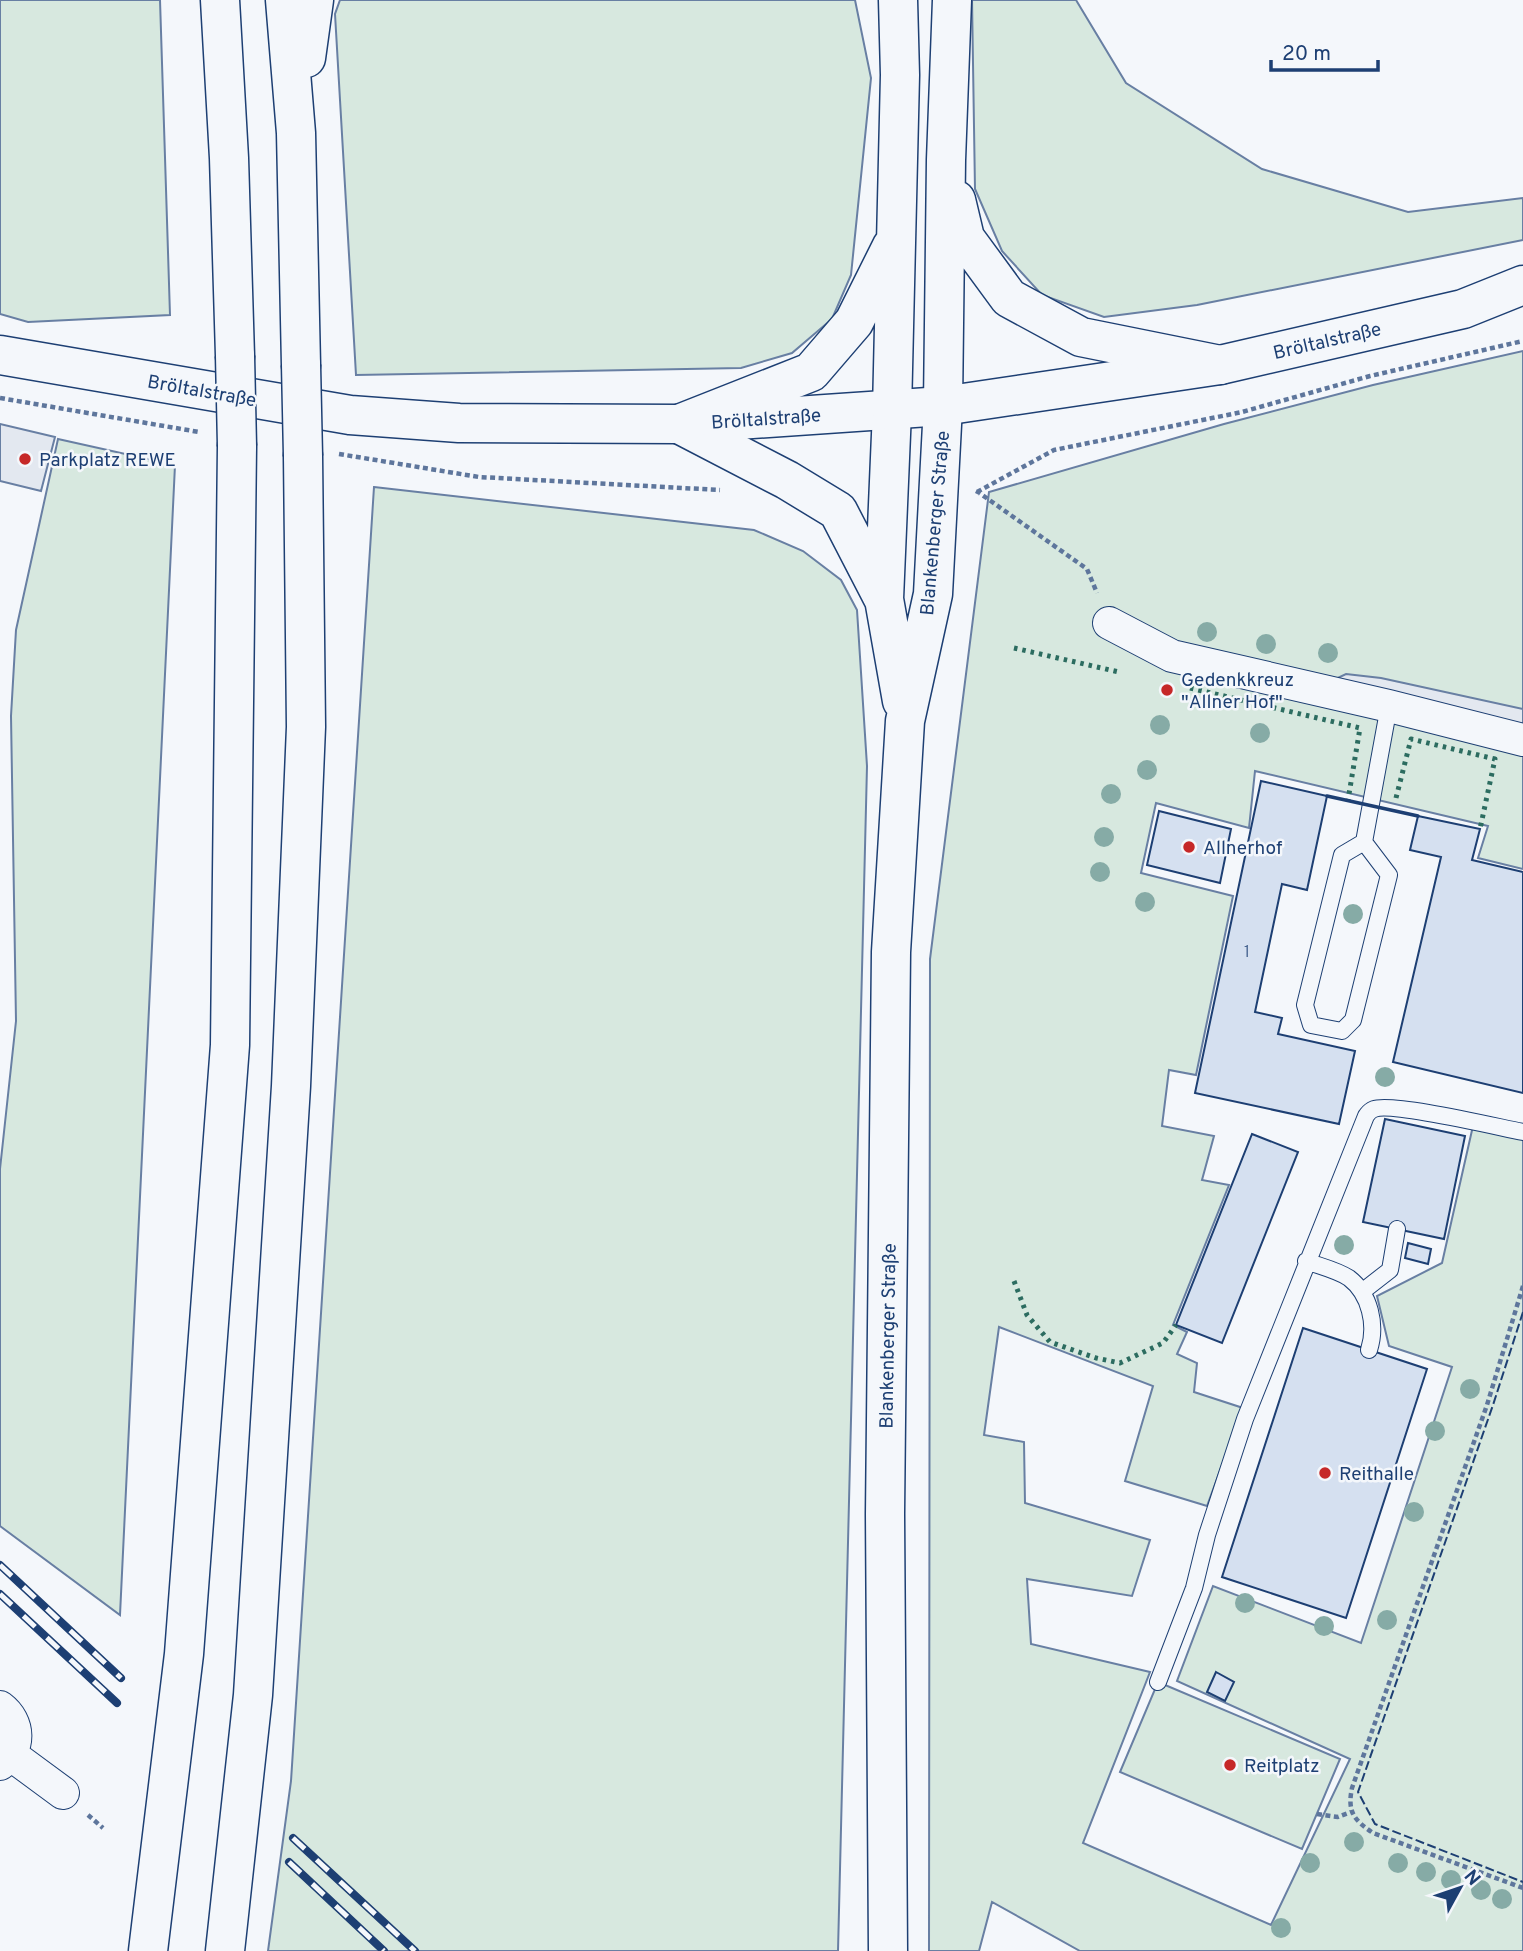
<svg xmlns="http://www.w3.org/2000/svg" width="1523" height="1951" font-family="Overpass,sans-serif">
	<rect width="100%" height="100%" fill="#f4f7fb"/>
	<path fill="#d7e8df" stroke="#687fa3" stroke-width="2" d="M0 0H160L170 315 28 322 0 314Z
		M340 0H855L871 78 851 275 832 319 792 353 741 368 356 375 335 14Z
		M972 0H1076L1126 83 1262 169 1408 212 1523 198V240L1197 305 1104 317 1042 295 1002 251 975 189Z
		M1523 351V869L1478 858 1488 826 1255 771 1249 828 1156 803 1141 873 1233 896 1196 1075 1169 1070 1162 1126 1214 1136 1202 1180 1229 1185 1173 1325 1187 1332 1177 1354 1197 1363 1194 1392 1243 1408 1207 1506 1125 1481 1153 1386 999 1327 984 1435 1024 1442 1025 1503 1150 1540 1132 1596 1027 1579 1031 1644 1150 1672 1083 1843 1271 1925 1350 1759 1177 1681 1213 1586 1361 1643 1452 1367 1389 1346 1377 1296 1442 1263 1475 1117 1523 1128V1951H1080L992 1902 979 1951H929L930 959 989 492 1224 424 1373 385Z
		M58 439 175 465 120 1615 0 1526V1169L16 1021 11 716 16 630Z
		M374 487 754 530 803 551 841 580 857 610 867 766 838 1951H268L291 1781Z
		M1158 1682 1340 1759 1302 1849 1120 1772Z"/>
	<path fill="#e3e8f0" stroke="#687fa3" stroke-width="2" d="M0 424 55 437 41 491 0 481Z
		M1346 674 1381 678 1523 709V734L1327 683Z"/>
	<path fill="#d5e0f0" stroke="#1d3f73" stroke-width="2" d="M1261 781 1327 796 1307 890 1282 884 1255 1012 1282 1018 1278 1034 1355 1051 1339 1124 1195 1093Z
		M1159 811 1231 829 1220 883 1147 865Z
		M1418 816 1480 829 1472 860 1523 872V1093L1393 1062 1441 857 1410 850Z
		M1385 1119 1465 1136 1444 1239 1363 1222Z
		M1252 1134 1298 1152 1222 1343 1176 1325Z
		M1408 1243 1431 1249 1428 1264 1405 1258Z
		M1303 1328 1427 1369 1346 1618 1222 1577Z
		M1216 1672 1234 1682 1225 1701 1207 1692Z"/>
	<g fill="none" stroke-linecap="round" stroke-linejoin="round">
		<g stroke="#1d3f73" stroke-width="18">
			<path id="service" d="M1364 842 1342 855 1305 1005 1311 1025 1342 1031 1353 1020 1389 875 1364 842 1389 706
				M1306 1261C1319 1266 1337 1270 1349 1278 1370 1294 1377 1325 1369 1350
				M1363 1291 1390 1270 1397 1229
				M1158 1682 1194 1588 1207 1535 1245 1419 1366 1116C1369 1112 1369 1111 1374 1109 1392 1102 1497 1127 1523 1132"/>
		</g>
		<g stroke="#1d3f73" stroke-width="34">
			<path id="minor" d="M1109 623 1172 656 1389 706 1523 740
				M0 1707C20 1722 21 1749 0 1764
				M10 1754 63 1793"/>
		</g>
		<g stroke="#1d3f73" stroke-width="41">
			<path id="tertiary" d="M892 411 884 599 902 701
				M679 424 787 480 838 511 883 598
				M888 1951 885 1514 891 952 905 721 933 594 943 406"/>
		</g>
		<g stroke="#1d3f73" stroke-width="41">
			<path id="primary" d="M0 355 350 415 459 423 679 424 943 406 1220 365 1463 309 1523 285"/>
		</g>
		<g stroke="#1d3f73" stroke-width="41">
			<path id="motorway" d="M220 0 229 158 235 356
				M285 0 296 133 301 365
				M306 58 314 0
				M956 200 965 238 1009 298 1081 337 1220 365
				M943 406 946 160 952 0
				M892 411 900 75 898 0
				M679 424 811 372 854 322 892 246
				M148 1951 184 1654 230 1045 237 446
				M225 1951 253 1695 291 1086 306 727 303 456"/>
		</g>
		<path stroke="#5e769c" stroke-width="4.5" stroke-dasharray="5 3.5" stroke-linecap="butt" d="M0 398 199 432
			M339 454 479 477 720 490
			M977 492 1054 450 1242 412 1370 376 1523 341
			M977 494 978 492 1087 569 1097 593
			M1523 1286 1487 1405 1352 1788C1347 1812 1354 1820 1373 1833L1523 1888
			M1317 1814 1338 1817 1351 1812
			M88 1815 103 1828"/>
		<use href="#service" stroke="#f4f7fb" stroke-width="16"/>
		<use href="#minor" stroke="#f4f7fb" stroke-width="32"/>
		<use href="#tertiary" stroke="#f4f7fb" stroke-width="38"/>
		<use href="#primary" stroke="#f4f7fb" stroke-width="38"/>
		<use href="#motorway" stroke="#f4f7fb" stroke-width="38"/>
		<g stroke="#1d3f73" stroke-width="8">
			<path id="rail" d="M0 1565 121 1678
				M0 1594 117 1703
				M293 1838 415 1951
				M289 1862 384 1951"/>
		</g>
		<use href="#rail" stroke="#f4f7fb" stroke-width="5" stroke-dasharray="16" stroke-linecap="butt"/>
		<g stroke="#1d3f73" stroke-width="41" stroke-linecap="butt">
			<path id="motorway-bridge" d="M235 356 237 446
				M301 365 303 456"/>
		</g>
		<use href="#motorway-bridge" stroke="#f4f7fb" stroke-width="38"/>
		<path stroke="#2c6c60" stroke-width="5" stroke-dasharray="3.5 5" stroke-linecap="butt" d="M1014 648 1119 672
			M1190 688 1360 728 1348 800
			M1396 798 1411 739 1495 759 1480 829
			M1014 1281 1027 1315 1050 1342 1096 1358 1120 1363 1163 1343 1176 1325"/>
		<path stroke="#1d3f73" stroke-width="2" stroke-dasharray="9 3.5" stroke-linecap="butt" d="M1523 1312 1493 1405 1358 1792 1375 1824 1523 1882"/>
		<path stroke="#1d3f73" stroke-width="3.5" d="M1327 796 1418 816"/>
	</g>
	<g fill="#86aba6">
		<circle cx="1207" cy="632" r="10"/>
		<circle cx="1266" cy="644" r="10"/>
		<circle cx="1328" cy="653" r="10"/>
		<circle cx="1160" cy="725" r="10"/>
		<circle cx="1260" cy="733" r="10"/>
		<circle cx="1147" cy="770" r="10"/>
		<circle cx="1111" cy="794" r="10"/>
		<circle cx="1104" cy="837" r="10"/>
		<circle cx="1100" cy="872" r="10"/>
		<circle cx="1145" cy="902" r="10"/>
		<circle cx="1353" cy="914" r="10"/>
		<circle cx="1385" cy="1077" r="10"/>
		<circle cx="1344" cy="1245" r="10"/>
		<circle cx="1470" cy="1389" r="10"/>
		<circle cx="1435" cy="1431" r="10"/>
		<circle cx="1414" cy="1512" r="10"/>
		<circle cx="1245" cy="1603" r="10"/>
		<circle cx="1387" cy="1620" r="10"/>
		<circle cx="1324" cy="1626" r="10"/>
		<circle cx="1354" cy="1842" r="10"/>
		<circle cx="1310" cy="1863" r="10"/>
		<circle cx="1398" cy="1863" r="10"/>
		<circle cx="1426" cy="1872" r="10"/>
		<circle cx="1451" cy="1880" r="10"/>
		<circle cx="1481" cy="1890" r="10"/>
		<circle cx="1502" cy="1899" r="10"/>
		<circle cx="1281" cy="1928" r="10"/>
	</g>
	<g fill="#c62828" stroke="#f4f7fb" stroke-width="2.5">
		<circle cx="25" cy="459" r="7"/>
		<circle cx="1167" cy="690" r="7"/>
		<circle cx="1189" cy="847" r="7"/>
		<circle cx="1325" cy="1473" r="7"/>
		<circle cx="1230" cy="1765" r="7"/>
	</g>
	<g text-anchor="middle" stroke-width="5" stroke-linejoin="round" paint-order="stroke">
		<g font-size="16" fill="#4b6792">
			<text x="1247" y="957">1</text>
		</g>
		<g font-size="19" fill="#1d3f73" stroke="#f4f7fb">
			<text transform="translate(1327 340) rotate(-13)" y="7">Bröltalstraße</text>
			<text transform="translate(202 390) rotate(10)" y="7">Bröltalstraße</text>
			<text transform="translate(766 418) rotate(-4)" y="7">Bröltalstraße</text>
			<text transform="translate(934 523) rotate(-85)" y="7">Blankenberger Straße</text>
			<text transform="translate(887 1336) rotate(-89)" y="7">Blankenberger Straße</text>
		</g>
		<g font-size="19" fill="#1d3f73" stroke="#f4f7fb" text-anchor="start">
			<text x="39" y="466">Parkplatz REWE</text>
			<text x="1181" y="686">Gedenkkreuz<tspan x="1181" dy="22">"Allner Hof"</tspan></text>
			<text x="1203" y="854">Allnerhof</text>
			<text x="1339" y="1480">Reithalle</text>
			<text x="1244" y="1772">Reitplatz</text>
		</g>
	</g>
	<g transform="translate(1460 1888) rotate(50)" stroke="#f4f7fb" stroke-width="5" paint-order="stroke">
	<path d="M0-5L12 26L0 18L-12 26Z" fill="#1d3f73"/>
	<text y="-10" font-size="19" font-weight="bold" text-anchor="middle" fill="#1d3f73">N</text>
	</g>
	<path d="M1271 60v10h107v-10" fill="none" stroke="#1d3f73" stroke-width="3.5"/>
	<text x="1282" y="60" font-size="21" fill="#1d3f73" stroke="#f4f7fb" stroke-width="5" paint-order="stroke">20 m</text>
</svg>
